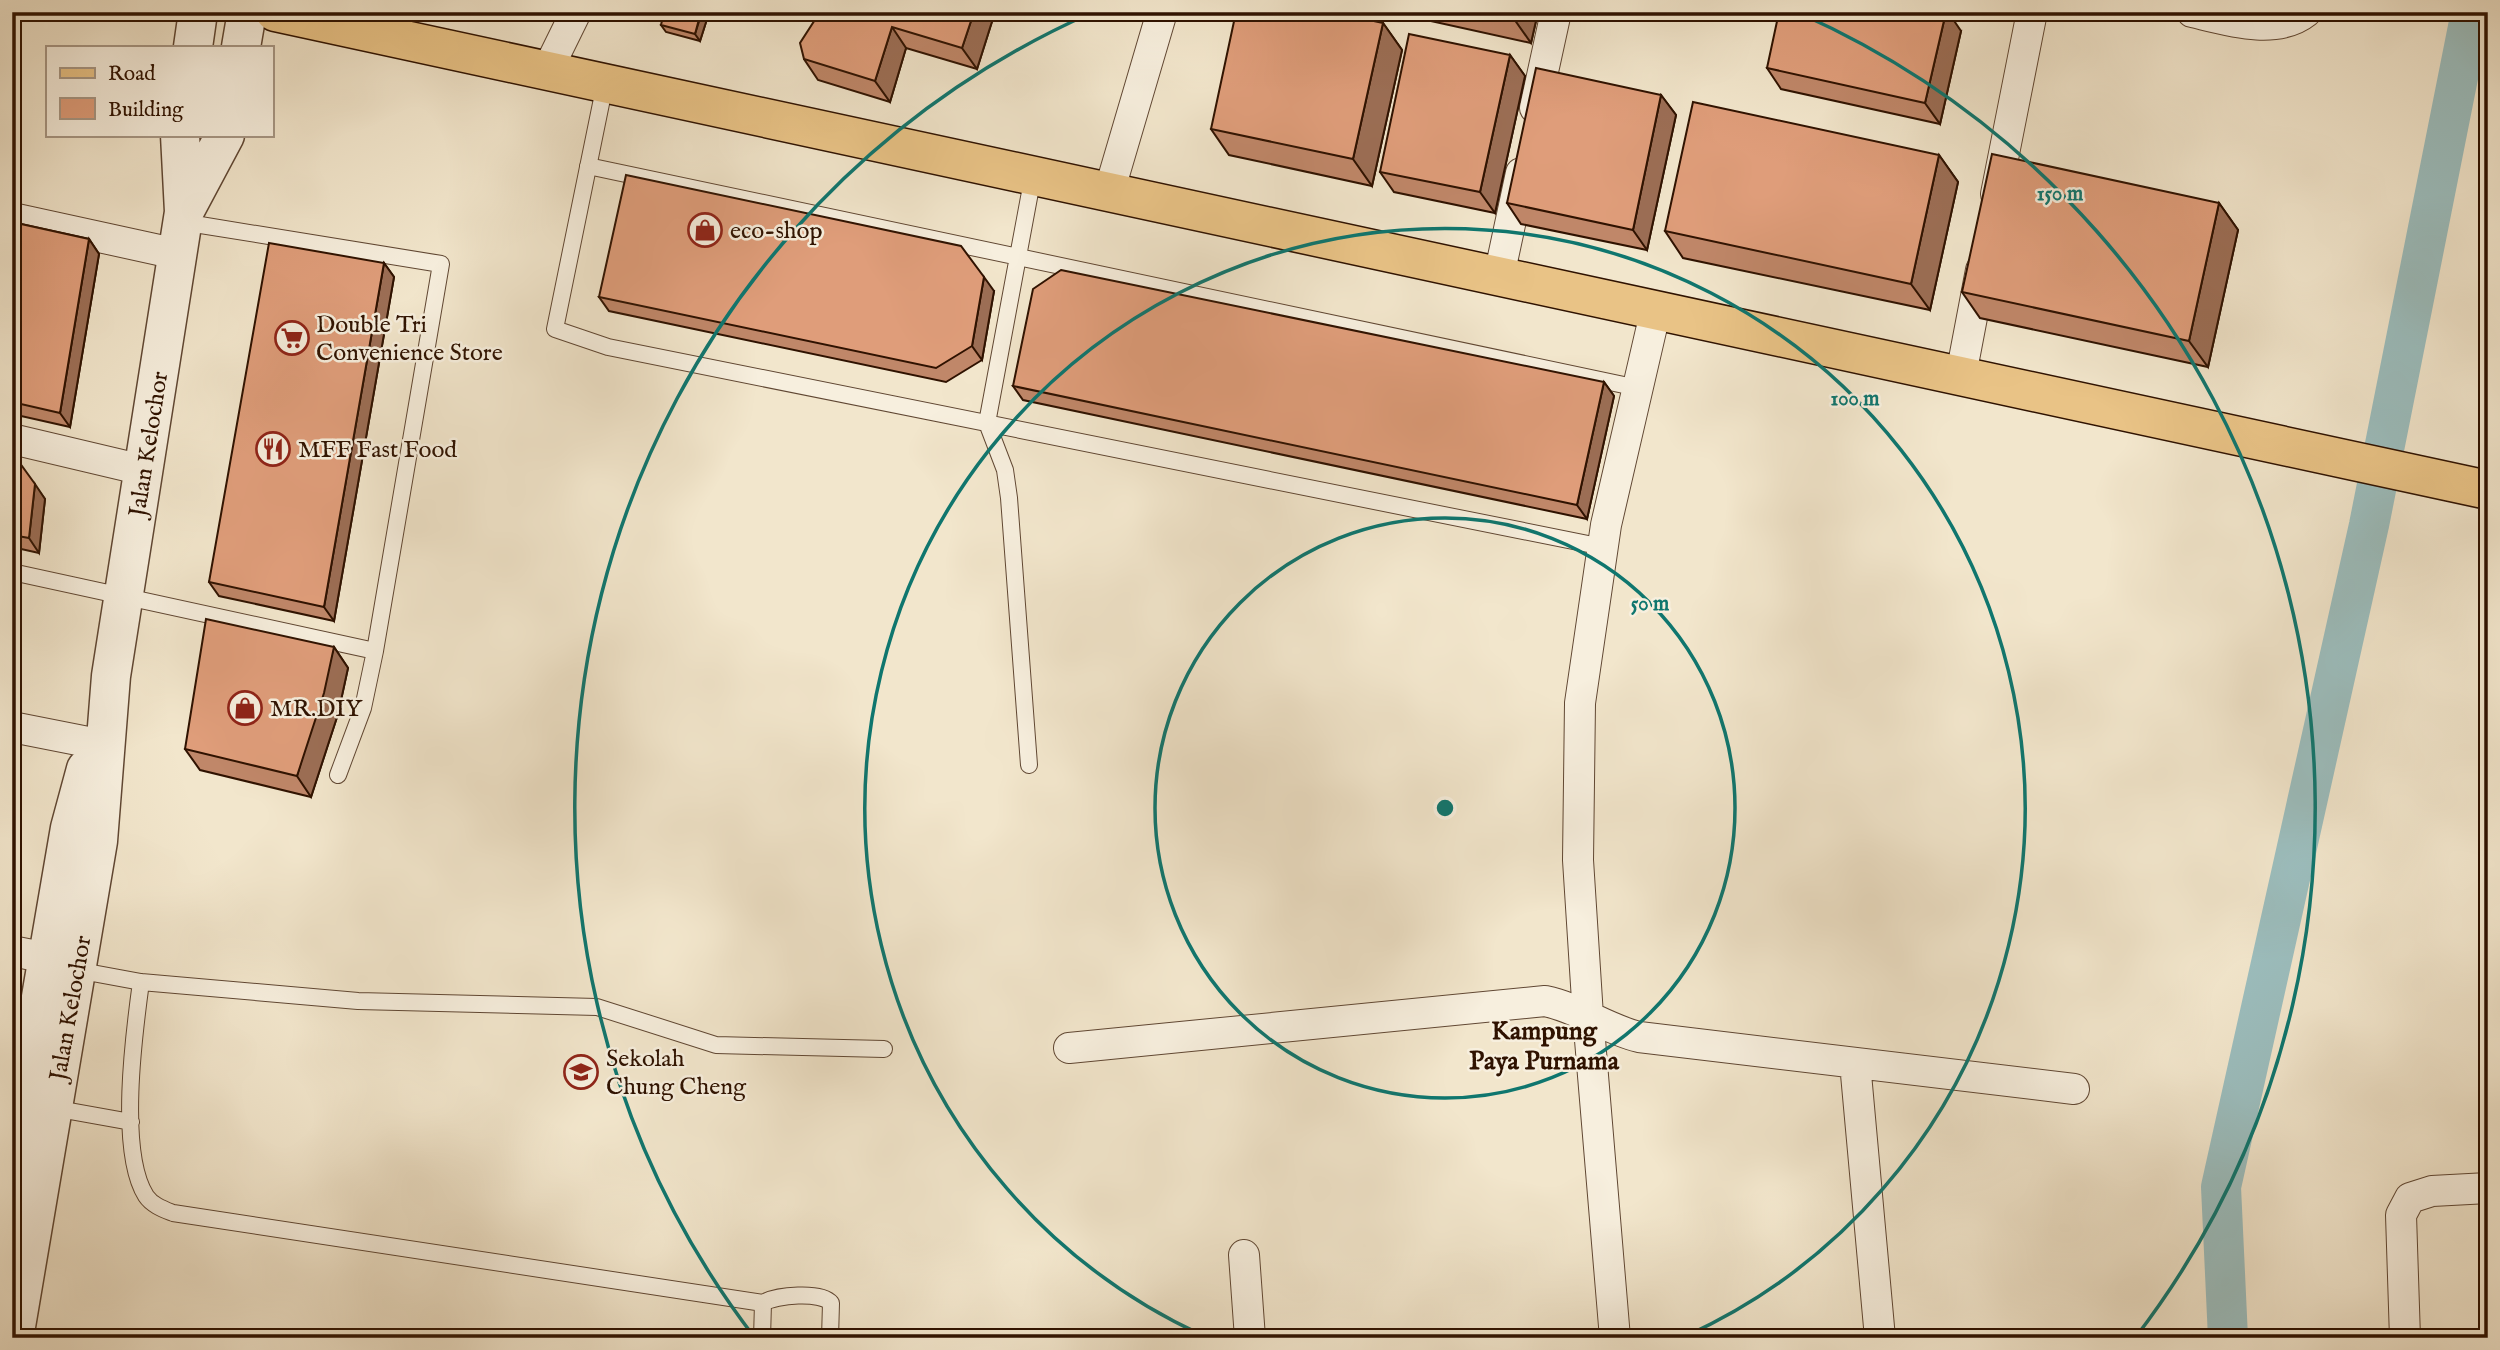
<svg xmlns="http://www.w3.org/2000/svg" width="2500" height="1350" font-family="'IM FELL English',serif">
	<rect width="100%" height="100%" fill="#f2e6cc"/>
	<filter id="stains"><feTurbulence type="fractalNoise" baseFrequency=".00286" numOctaves="4"/><feColorMatrix values="0 0 0 0 .2 0 0 0 0 .09 0 0 0 0 .02 0 0 0 .5 -.17"/></filter>
	<radialGradient id="worn" r=".72"><stop offset=".6" stop-color="#630" stop-opacity="0"/><stop offset="1" stop-color="#630" stop-opacity=".3"/></radialGradient>
	<g fill="none" stroke-linecap="round" stroke-linejoin="round">
		<path stroke="#9cbebe" stroke-width="40" d="M2228 1338 2221 1187 2369 525 2471 12"/>
		<g stroke="#604733" stroke-width="18">
			<path id="service" d="M605 84 555 329 608 347 1603 547
				M588 166 1638 388
				M182 222 441 264 375 651 363 708 338 775
				M12 572 375 651
				M1029 765 1009 498 1005 470 987 423 1033 176
				M76 970 141 982 358 1001 597 1007 716 1045 884 1049
				M141 982C134 1033 118 1152 146 1196 152 1205 163 1209 173 1213L763 1303C776 1295 821 1291 831 1303L830 1338
				M53 1108 131 1122
				M762 1338 763 1303"/>
		</g>
		<g stroke="#604733" stroke-width="32">
			<path id="minor" d="M2192 12C2226 20 2276 36 2306 12
				M547 71 576 12
				M1535 108 1556 12
				M1109 192 1162 12
				M1996 194 2032 12
				M12 218 177 254
				M1499 276 1521 173
				M1961 375 1981 270
				M12 439 143 470
				M12 727 93 743
				M12 951 47 958
				M1069 1048 1545 1001C1579 1008 1606 1029 1639 1037L2074 1089
				M1855 1063 1880 1338
				M1244 1255 1250 1338
				M1615 1338 1588 1016 1578 860 1580 703 1606 525 1656 309
				M2405 1338 2401 1215 2410 1198 2432 1191 2488 1188"/>
		</g>
		<g stroke="#604733" stroke-width="41">
			<path id="tertiary" d="M193 47 198 12
				M241 47 247 12
				M184 212 225 135
				M12 1166 70 828 86 769
				M14 1338 98 841 111 676 184 212 180 135"/>
		</g>
		<g stroke="#2f1200" stroke-width="41">
			<path id="primary" d="M275 12 2488 490"/>
		</g>
		<use href="#service" stroke="#f7efde" stroke-width="16"/>
		<use href="#minor" stroke="#f7efde" stroke-width="30"/>
		<use href="#tertiary" stroke="#f7efde" stroke-width="38"/>
		<use href="#primary" stroke="#e9c386" stroke-width="38"/>
	</g>
	<path fill="#c08769" stroke="#2f1200" stroke-width="2" d="M702 12 707 19 700 41 666 32 661 25Z
		M820 12H995L977 69 906 48 890 102 818 80 804 59Z
		M1390 12H1538L1531 43Z
		M1383 23 1402 50 1372 186 1229 155 1211 129Z
		M1961 31 1940 124 1781 89 1767 68Z
		M1510 55 1525 76 1495 213 1394 192 1380 172Z
		M1661 95 1676 115 1647 250 1521 224 1507 203Z
		M1939 155 1958 182 1930 310 1683 258 1665 231Z
		M2219 203 2238 230 2208 367 1980 318 1962 292Z
		M12 222 89 239 99 254 70 427 12 414Z
		M384 263 394 277 334 621 219 596 209 582Z
		M994 291 982 360 946 382 609 311 599 297Z
		M1604 382 1614 396 1587 519 1023 400 1013 386Z
		M12 455 45 499 39 553 12 547Z
		M334 647 348 668 338 714 311 797 200 770 185 749Z"/>
	<path fill="#9c6e55" stroke="#2f1200" stroke-width="2" d="M702 12 707 19 700 41 695 34Z
		M974 12H995L977 69 962 48Z
		M1513 12H1538L1531 43 1512 16Z
		M1946 12H1948L1961 31 1940 124 1925 103Z
		M1383 23 1402 50 1372 186 1353 159Z
		M892 27 906 48 890 102 875 81Z
		M1510 55 1525 76 1495 213 1480 192Z
		M1661 95 1676 115 1647 250 1633 230Z
		M1939 155 1958 182 1930 310 1911 284Z
		M2219 203 2238 230 2208 367 2189 341Z
		M89 239 99 254 70 427 60 413Z
		M384 263 394 277 334 621 324 607Z
		M984 277 994 291 982 360 972 346Z
		M1604 382 1614 396 1587 519 1577 505Z
		M35 484 45 499 39 553 29 538Z
		M334 647 348 668 338 714 311 797 297 776Z"/>
	<path fill="#df9d7a" stroke="#2f1200" stroke-width="2" d="M664 12H701L695 34 661 25Z
		M820 12H974L962 48 892 27 875 81 804 59 800 43Z
		M1236 12H1332L1383 23 1353 159 1211 129Z
		M1493 12H1513L1512 16Z
		M1779 12H1946L1925 103 1767 68Z
		M1409 34 1510 55 1480 192 1380 172Z
		M1536 68 1661 95 1633 230 1507 203Z
		M1693 102 1939 155 1911 284 1665 231Z
		M1992 154 2219 203 2189 341 1962 292Z
		M626 175 961 246 984 277 972 346 936 368 599 297Z
		M12 222 89 239 60 413 12 402Z
		M269 243 384 263 324 607 209 582Z
		M1061 270 1604 382 1577 505 1013 386 1033 289Z
		M12 455H14L35 484 29 538 12 535Z
		M206 619 334 647 324 693 297 776 185 749Z"/>
	<g fill="none" stroke="#0f766e" stroke-width="3.5">
		<circle cx="1445" cy="808" r="290"/>
		<path d="M1204 1336A580 580 0 1 1 1686 1336"/>
		<path d="M755 1338A870 870 0 0 1 1091 13M1799 13A870 870 0 0 1 2135 1338"/>
	</g>
	<defs>
		<g id="shop-ring" transform="scale(1.75)"><circle r="9.5" fill="#f7efde" stroke="#8f2418" stroke-width="1.5"/><path d="M-5-2.5h2.3a2.7 3.5 0 0 1 5.4 0H5L5.5 6h-11ZM-1.5-2.5h3a1.5 2.3 0 0 0-3 0Z" fill="#8f2418"/></g>
		<g id="supermarket-ring" transform="scale(1.75)"><circle r="9.5" fill="#f7efde" stroke="#8f2418" stroke-width="1.5"/><path d="M-6-5.5h2.5l.6 2H6L4.5 2H-2.5L-4.4-4H-6ZM-1.5 3.2a1.3 1.3 0 1 0 .1 0ZM3 3.2a1.3 1.3 0 1 0 .1 0Z" fill="#8f2418"/></g>
		<g id="restaurant-ring" transform="scale(1.75)"><circle r="9.5" fill="#f7efde" stroke="#8f2418" stroke-width="1.5"/><path d="M-5-6h1v4h1v-4h1v4h1v-4h1v5L-1.5 .5V6h-2V.5L-5-1ZM5-6V6H3V1.5H1.5Q1.5-4 5-6Z" fill="#8f2418"/></g>
		<g id="school-ring" transform="scale(1.75)"><circle r="9.5" fill="#f7efde" stroke="#8f2418" stroke-width="1.5"/><path d="M0-5L7-2L0 1L-7-2ZM-4 1L0 2.5L4 1V4Q0 6-4 4Z" fill="#8f2418"/></g>
	</defs>
	<g fill-rule="evenodd">
		<use href="#shop-ring" x="705" y="230"/>
		<use href="#supermarket-ring" x="292" y="338"/>
		<use href="#restaurant-ring" x="273" y="449"/>
		<use href="#shop-ring" x="245" y="708"/>
		<use href="#school-ring" x="581" y="1072"/>
	</g>
	<g text-anchor="middle" stroke-width="5" stroke-linejoin="round" paint-order="stroke">
		<g font-size="24" fill="#2f1200" stroke="#f7efde" text-anchor="start">
			<text x="730" y="238">eco-shop</text>
			<text x="316" y="332">Double Tri<tspan x="316" dy="28">Convenience Store</tspan></text>
			<text x="298" y="457">MFF Fast Food</text>
			<text x="270" y="716">MR.DIY</text>
			<text x="606" y="1066">Sekolah<tspan x="606" dy="28">Chung Cheng</tspan></text>
		</g>
		<g font-size="24" fill="#2f1200" stroke="#f7efde">
			<text transform="translate(148 444) rotate(-81)" y="8">Jalan Kelochor</text>
			<text transform="translate(70 1008) rotate(-80)" y="8">Jalan Kelochor</text>
		</g>
		<g font-size="26" font-weight="bold" fill="#2f1200" stroke="#f7efde">
			<text x="1544" y="1039">Kampung<tspan x="1544" dy="30">Paya Purnama</tspan></text>
		</g>
	</g>
	<circle cx="1445" cy="808" r="10" fill="#0f766e" stroke="#f7efde" stroke-width="3.5"/>
	<g font-size="21" text-anchor="middle" font-weight="bold" fill="#0f766e" stroke="#f7efde" stroke-width="5" stroke-linejoin="round" paint-order="stroke">
		<text x="2060" y="200">150 m</text>
		<text x="1855" y="405">100 m</text>
		<text x="1650" y="610">50 m</text>
	</g>
	<rect width="2500" height="1350" fill="none" stroke="#f2e6cc" stroke-width="42"/>
	<rect x="14" y="14" width="2472" height="1322" fill="none" stroke="#2f1200" stroke-width="3.5"/>
	<rect x="21" y="21" width="2458" height="1308" fill="none" stroke="#2f1200" stroke-width="2"/>
	<rect x="46" y="46" width="228" height="91" fill="#f7efde" stroke="#a79785" stroke-width="2"/>
	<rect x="60" y="68" width="35" height="10" fill="#e9c386" stroke="#a79785" stroke-width="2"/>
	<text x="108" y="80" font-size="21" fill="#2f1200">Road</text>
	<rect x="60" y="98" width="35" height="21" fill="#df9d7a" stroke="#a79785" stroke-width="2"/>
	<text x="108" y="116" font-size="21" fill="#2f1200">Building</text>
	<rect width="100%" height="100%" filter="url(#stains)"/>
	<rect width="100%" height="100%" fill="url(#worn)"/>
</svg>
